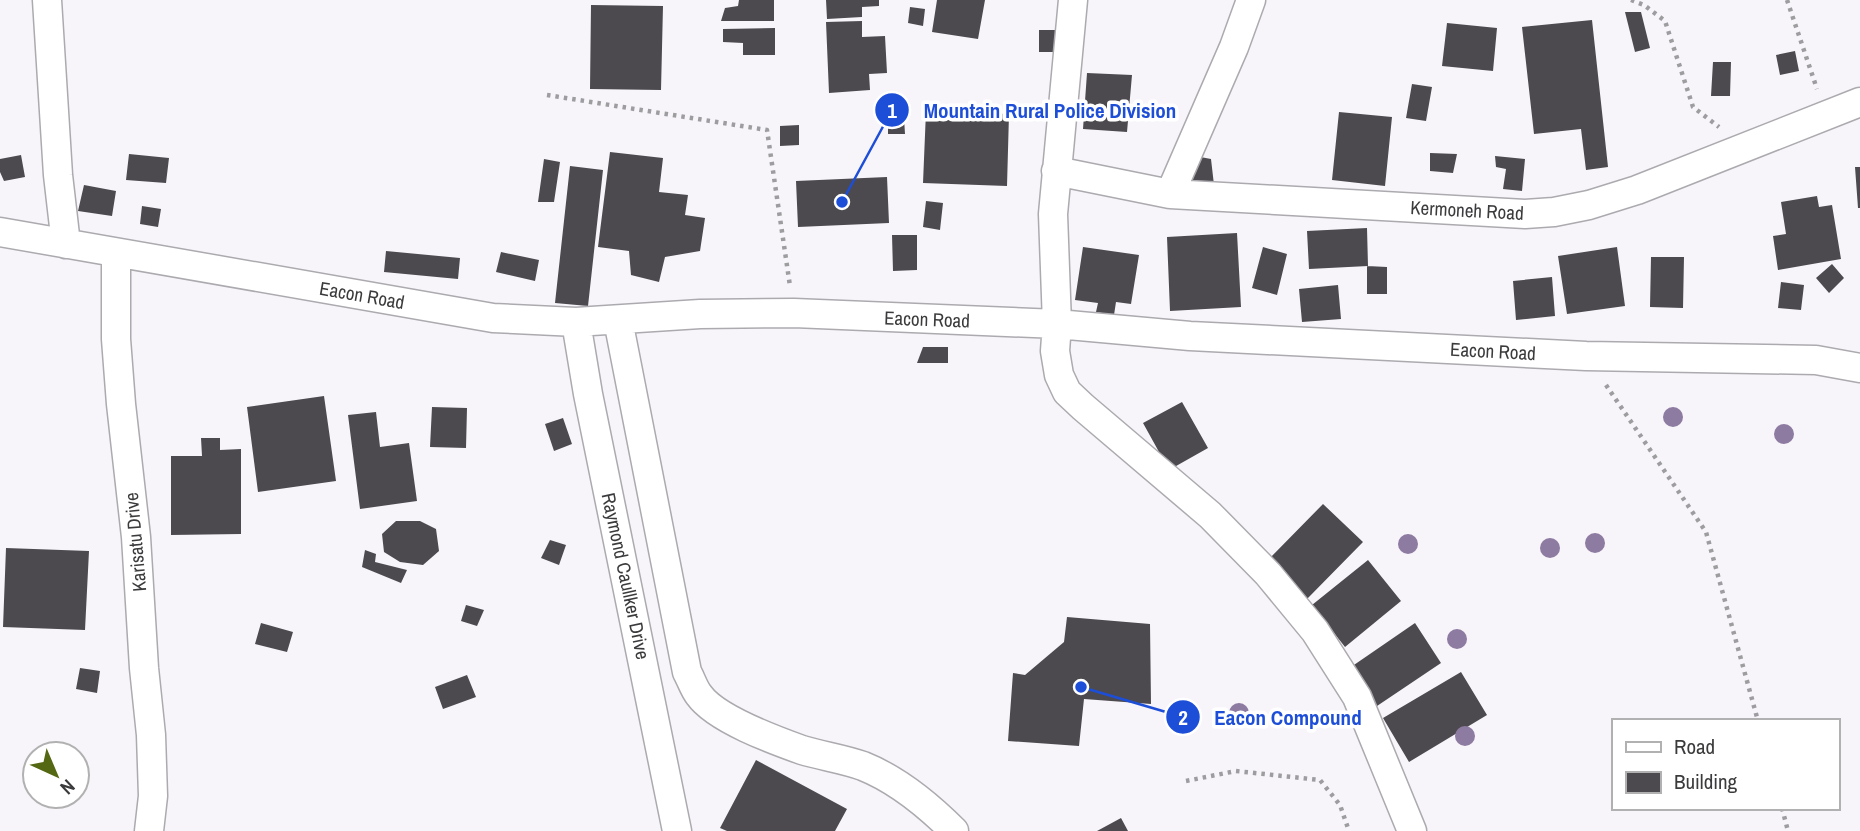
<svg xmlns="http://www.w3.org/2000/svg" width="1860" height="831" font-family="'Archivo Narrow',sans-serif">
	<rect width="100%" height="100%" fill="#f7f5fa"/>
	<path fill="#4c4a4e" d="M739 0H774V21H721L725 8 738 6Z
		M826 0H879V6L862 7V17L827 19Z
		M937 0H985L978 39 932 32Z
		M591 5 663 6 661 90 590 89Z
		M910 7 925 9 923 26 908 23Z
		M1625 12H1641L1650 48 1635 52Z
		M1592 20 1608 167 1586 170 1581 129 1534 134 1522 27Z
		M862 21V37L885 36 887 73 869 74 870 90 829 93 826 22Z
		M1447 23 1497 28 1493 71 1442 66Z
		M775 28V55H743V43L723 42V29Z
		M1039 30H1055V52H1039Z
		M1795 51 1799 71 1780 75 1776 55Z
		M1713 62H1731L1730 96H1711Z
		M1087 73 1132 75 1127 132 1083 129Z
		M1412 84 1432 87 1426 121 1406 118Z
		M926 111 1009 114 1007 186 923 183Z
		M1339 112 1392 117 1385 186 1332 180Z
		M904 118 905 134H888V119Z
		M799 125V145L780 146V126Z
		M610 152 663 158 659 192 688 195 685 215 705 218 700 251 665 257 659 282 631 275 629 251 598 247Z
		M1430 153 1457 154 1453 173 1430 171Z
		M129 154 169 158 166 183 126 180Z
		M21 155 25 177 4 181 0 172V159Z
		M1195 156 1211 159 1214 185 1189 180Z
		M1495 156 1525 159 1522 191 1503 189 1506 169 1496 167Z
		M544 159 560 162 554 202H538Z
		M570 166 603 170 588 306 555 303Z
		M1855 167H1860V208H1858Z
		M887 177 889 223 798 227 796 181Z
		M84 185 116 191 112 216 78 211Z
		M1817 196 1819 207 1832 205 1841 259 1778 270 1773 236 1786 234 1781 202Z
		M926 201 943 203 940 230 923 227Z
		M142 206 161 209 158 227 140 224Z
		M1367 228 1368 266 1309 269 1307 231Z
		M1237 233 1241 307 1170 311 1167 237Z
		M892 235H917V270L893 271Z
		M1083 247 1139 255 1131 304 1116 302 1114 315 1096 312 1098 303 1075 300Z
		M1263 247 1287 254 1277 295 1252 288Z
		M1617 247 1625 306 1567 314 1558 256Z
		M386 251 460 258 458 279 384 272Z
		M501 252 539 260 535 281 496 272Z
		M1651 257H1684L1683 308 1650 307Z
		M1832 264 1844 278 1829 293 1816 278Z
		M1367 266 1387 267V294H1367Z
		M1552 277 1555 316 1516 320 1513 281Z
		M1781 282 1804 285 1801 310 1778 308Z
		M1338 285 1341 319 1302 322 1299 289Z
		M923 347H948V363H917Z
		M324 396 336 481 258 492 247 407Z
		M1182 402 1208 448 1169 470 1143 423Z
		M432 407 467 408 466 448 430 447Z
		M376 412 380 447 409 443 417 501 360 509 348 415Z
		M563 418 572 444 554 451 545 424Z
		M201 438H220V450L241 449V534L171 535V456H202Z
		M1323 504 1363 542 1307 599 1268 560Z
		M396 521H420L436 529 439 551 423 565 400 562 384 552 382 534Z
		M550 540 566 545 559 565 541 558Z
		M6 548 89 551 85 630 3 627Z
		M365 550 376 554 375 562 407 570 401 583 362 567Z
		M1368 560 1401 601 1345 647 1312 605Z
		M466 605 484 610 477 626 461 621Z
		M1067 617 1150 624 1151 704 1084 699 1079 746 1008 741 1013 673 1025 675 1064 642Z
		M261 623 293 632 287 652 255 644Z
		M1415 623 1441 663 1377 706 1351 667Z
		M80 668 100 671 97 693 76 689Z
		M1461 672 1487 715 1409 762 1383 718Z
		M467 675 476 697 443 709 435 687Z
		M756 760 847 809 835 831H727L720 828Z
		M1121 818 1128 831H1097Z"/>
	<g fill="none" stroke-linecap="round" stroke-linejoin="round">
		<g stroke="#acaaaf" stroke-width="31">
			<path id="street" d="M47 0 58 175 66 244
				M1073 0 1053 214 1057 324 1055 351 1059 375 1067 392 1083 407 1210 515 1268 574 1315 631 1357 697 1412 831
				M1056 171 1170 194 1525 214 1554 212 1589 205 1637 190 1860 102
				M1170 194 1234 47 1251 0
				M0 232 493 318 576 322 700 314 794 313 1057 324 1190 336 1586 356 1816 360 1860 368
				M116 253V339L121 404 136 537 144 668 151 735 153 796 149 831
				M618 320 687 672C691 679 694 689 699 695 716 719 774 740 802 750 822 756 844 759 863 766 898 780 928 805 954 831
				M576 322 588 394 677 831"/>
		</g>
		<path stroke="#9d9c9f" stroke-width="4.5" stroke-dasharray="3.5 5" stroke-linecap="butt" d="M1631 0 1644 5 1665 21 1693 107 1719 127
			M1787 0 1817 89
			M547 95 767 130 790 286
			M1606 385 1706 532 1758 721
			M1186 781 1236 771 1320 780 1340 805 1349 831
			M1782 808 1788 831"/>
		<use href="#street" stroke="#fff" stroke-width="28"/>
	</g>
	<g fill="#8d7ba1">
		<circle cx="1673" cy="417" r="10"/>
		<circle cx="1784" cy="434" r="10"/>
		<circle cx="1595" cy="543" r="10"/>
		<circle cx="1408" cy="544" r="10"/>
		<circle cx="1550" cy="548" r="10"/>
		<circle cx="1457" cy="639" r="10"/>
		<circle cx="1239" cy="713" r="10"/>
		<circle cx="1465" cy="736" r="10"/>
	</g>
	<g text-anchor="middle" stroke-width="7" stroke-linejoin="round" paint-order="stroke">
		<g font-size="19" fill="#3b3b3d" stroke="#fff">
			<text transform="translate(1467 210) rotate(3)" y="7">Kermoneh Road</text>
			<text transform="translate(362 295) rotate(10)" y="7">Eacon Road</text>
			<text transform="translate(927 319) rotate(2)" y="7">Eacon Road</text>
			<text transform="translate(1493 351) rotate(3)" y="7">Eacon Road</text>
			<text transform="translate(135 542) rotate(-95)" y="7">Karisatu Drive</text>
			<text transform="translate(626 576) rotate(78)" y="7">Raymond Caullker Drive</text>
		</g>
	</g>
	<path fill="none" stroke="#1d4ed8" stroke-width="2.5" d="M842 202L892 110M1081 687L1183 717"/>
	<g fill="#1d4ed8" stroke="#fff" stroke-width="2.5">
		<circle cx="842" cy="202" r="7"/>
		<circle cx="1081" cy="687" r="7"/>
		<circle cx="892" cy="110" r="18"/>
		<circle cx="1183" cy="717" r="18"/>
	</g>
	<g font-size="21" text-anchor="middle" font-weight="bold" fill="#fff">
		<text x="892" y="118">1</text>
		<text x="1183" y="725">2</text>
	</g>
	<g font-size="21" text-anchor="middle" font-weight="bold" fill="#1d4ed8" stroke="#fff" stroke-width="7" stroke-linejoin="round" paint-order="stroke">
		<text x="1050" y="118">Mountain Rural Police Division</text>
		<text x="1288" y="725">Eacon Compound</text>
	</g>
	<rect x="1612" y="719" width="228" height="91" fill="#ffffff" stroke="#b1b1b1" stroke-width="2"/>
	<rect x="1626" y="742" width="35" height="10" fill="#ffffff" stroke="#b1b1b1" stroke-width="2"/>
	<text x="1674" y="754" font-size="21" fill="#3b3b3d">Road</text>
	<rect x="1626" y="772" width="35" height="21" fill="#4c4a4e" stroke="#b1b1b1" stroke-width="2"/>
	<text x="1674" y="789" font-size="21" fill="#3b3b3d">Building</text>
	<g transform="translate(56 775) rotate(136)"><circle r="33" fill="#ffffff" stroke="#b1b1b1" stroke-width="2"/>
	<path d="M0-5L12 26L0 18L-12 26Z" fill="#546713"/>
	<text y="-10" font-size="19" font-weight="bold" text-anchor="middle" fill="#3b3b3d">N</text>
	</g>
</svg>
